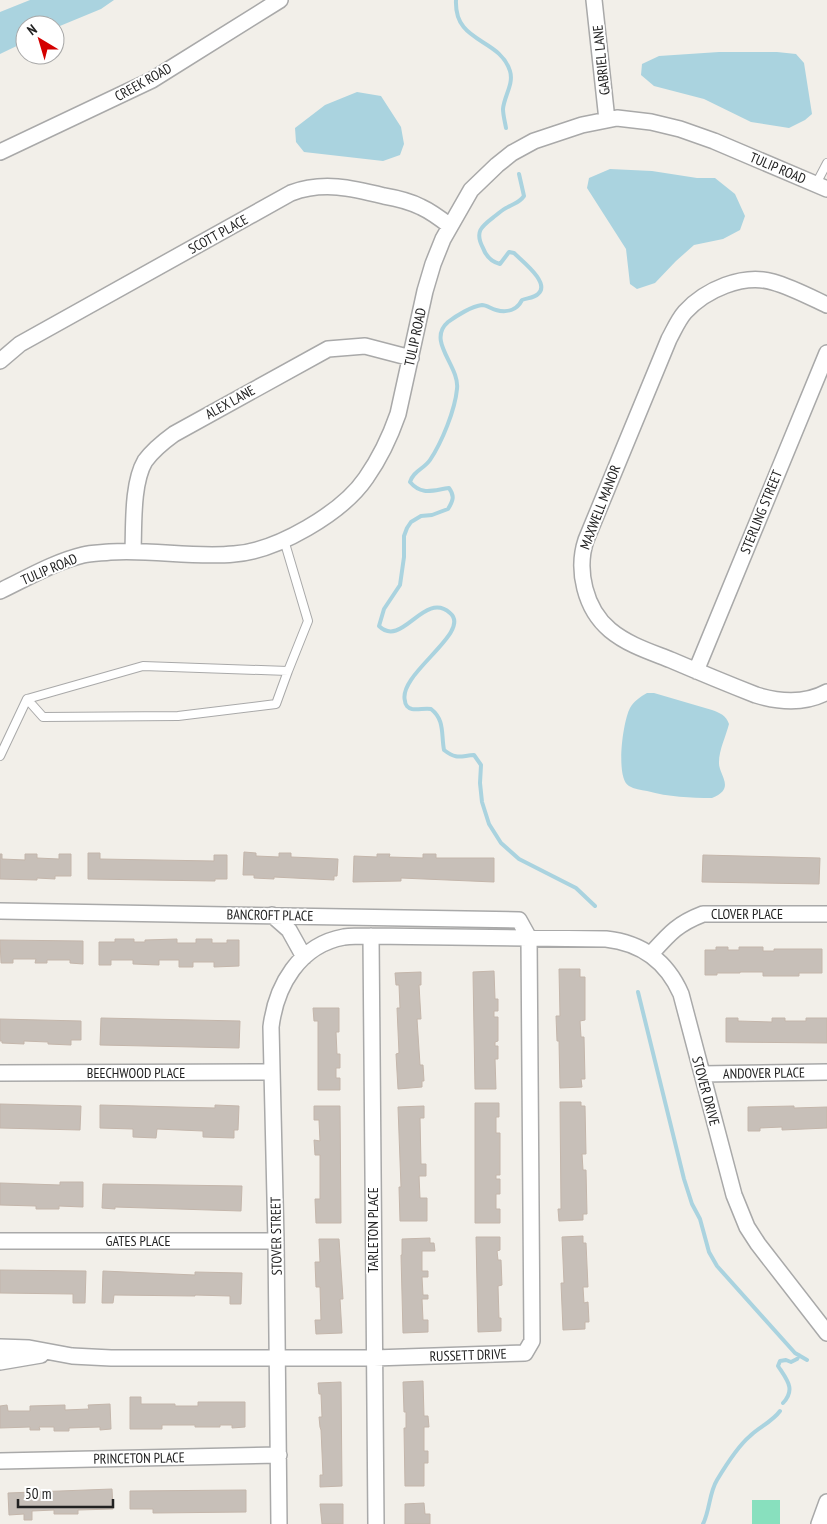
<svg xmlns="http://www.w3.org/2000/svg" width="827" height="1524" font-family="'PT Sans Narrow',sans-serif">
	<rect width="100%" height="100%" fill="#f2efe9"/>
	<path fill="#88e0be" d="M752 1500H780V1524H752Z"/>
	<path fill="#aad3df" d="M30 0H114L101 9 55 28V25H25V42L0 54V12Z
		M719 52H777L796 54 804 63 812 114 805 120 789 128 751 122 704 99 654 86 641 75 642 64 659 56Z
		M357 92 381 96 401 127 404 144 400 155 383 161 304 152 296 142 295 128 325 105Z
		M610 169 652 171 697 178H715L735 194 745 216 740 230 723 239 694 245 676 261 655 283 637 289 630 284 626 249 587 188 589 178Z
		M647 693H654L712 710C720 713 726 715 729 724 726 736 719 750 719 762 718 775 737 788 712 798 690 798 669 797 647 791 641 790 634 789 629 786 615 778 623 721 630 708 634 701 640 697 647 693Z"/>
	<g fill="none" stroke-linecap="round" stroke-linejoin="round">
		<path stroke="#aad3df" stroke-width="4" d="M456 0C454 44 499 37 510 71 514 84 504 96 503 109 503 115 505 122 506 128
			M519 174 524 196C519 203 515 203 508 207 503 209 499 213 495 216 482 226 474 231 483 248 486 256 492 262 500 264L509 252 514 253C522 261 551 283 538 294 534 298 527 298 522 300 517 310 507 313 496 310 491 309 487 305 482 305 472 306 456 316 448 322 426 341 460 366 457 389 455 410 442 442 430 460 424 469 413 471 410 482 422 496 433 490 449 488 455 496 453 501 448 509L432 515 421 516 411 522 407 528 404 536V557L400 585 384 609 379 626C402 649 424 590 450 613 473 632 397 674 405 701 405 705 408 708 412 709 418 710 425 708 431 709 445 720 441 734 444 750 457 760 460 756 474 755L481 765 480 783 482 802 489 824 501 843 519 859 576 888 595 906
			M638 992 684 1179 692 1204 700 1219 709 1252 717 1266 795 1353 807 1360
			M783 1403C796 1389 787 1380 778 1366L780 1361 786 1360 791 1362 797 1359 799 1355
			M703 1524C710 1510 709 1493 717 1480 726 1465 737 1447 750 1436 759 1427 772 1422 780 1411"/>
	</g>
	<path fill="#c7bfb8" stroke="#c4b6ab" d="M244 852 256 853V856L279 857V853H291V857L338 859 337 876H334V880L274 877V879L254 878V875H243Z
		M88 853H100V859L214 861V855H227V879H215V881L88 879Z
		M0 854H2V859L25 860V854H37V858L59 859V854H71V876H55V879L37 878V880L0 879Z
		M377 854H390L389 857 423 858V854H436V858H494V882L401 878V881L353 882 354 856 377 857Z
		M703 855 820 858 819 884 702 882Z
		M115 939H134V942H145V940L177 939V943H196V939H212V943H227V940H239V966L214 967V962H193V967H179V960H159V965L133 964V960H111V965H99V942H115Z
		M0 940 83 941V964L70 963V960H47V963H35L36 959H13V963H1Z
		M716 947H728V950H739V947H763V951H774V949H822V973H799V976H763V972H740V973H717V975H705V950H716Z
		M559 969H580V977H585V1020L580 1021 581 1037H584L585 1079H581L582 1087 560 1088 559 1041H557L556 1016H560Z
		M494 971 495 999H498V1011H494V1017H498V1041L495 1042V1046H498V1059H495L496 1089H475L473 972Z
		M421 972V985H419L421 1019H417L420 1065H423L424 1081H422V1087L398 1089 396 1054 399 1053 397 1008H400L399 985H396L395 973Z
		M313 1008H339V1032H336L337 1054H340V1068H336V1078H340V1090H318V1021H314Z
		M101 1018 240 1021 239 1048 100 1045Z
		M726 1018H738V1021L772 1022V1018H785V1021H806V1018H827V1043L726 1042Z
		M0 1019 81 1021V1040H71V1045L48 1044V1042L24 1041V1044L2 1043V1041H0Z
		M560 1102H581V1106H585L586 1154H582L583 1170H586L587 1214H583V1220L559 1221 558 1209H561Z
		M475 1103H499V1117H496V1133H500V1175H496V1179H500V1194H496V1209H500V1223H475Z
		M0 1104 81 1106 80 1130 0 1128Z
		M100 1105 215 1108V1105L239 1106 238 1130H234V1138L203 1137V1131L157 1129 156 1138 133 1137V1129L100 1128Z
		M314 1106H340L341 1223H316L315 1199H320V1155H315L314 1140 320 1141 319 1120H314Z
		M424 1106V1118H420L421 1164H426V1176H419L420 1198H427V1221H400L399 1187H401L398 1107Z
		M794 1106V1108L827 1107V1128L782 1130V1127L760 1128V1131H748V1107Z
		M60 1182H83V1207L59 1206V1209H36V1206L0 1205V1183L60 1185Z
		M103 1184 242 1186 241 1211 115 1207V1209L102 1208Z
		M583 1236V1243H586L588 1287H583L584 1303 588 1302 589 1322H585V1329L563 1330 561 1283H564L562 1237Z
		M476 1237H500V1250L497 1251 498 1260H501L502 1285 498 1286 499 1318H501V1331L478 1332Z
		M430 1238V1243H434L435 1251H422V1271H428V1277H422L423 1295H428V1299H422L423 1320H428V1332L403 1333 401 1255H402V1239Z
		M319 1239H339L343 1299H340L342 1333 316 1334 315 1320H321L320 1287H316L315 1262H320Z
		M0 1270 86 1271 85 1303H73V1294L0 1293Z
		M103 1271 195 1275V1272L242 1273 241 1304H230V1296L195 1295V1296L114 1295 113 1303H102Z
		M423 1381 424 1416H428L429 1427H424V1451H428V1463H424V1486H405L404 1428H406V1412H404L403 1382Z
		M341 1382 342 1486 320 1487V1475H323L321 1430 320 1427 319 1417H322L321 1394H319L318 1383Z
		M130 1397H141V1404H175V1406H198V1402H245V1427L232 1428V1425H220V1427H195V1425H162V1429H130Z
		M110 1404 111 1429 100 1430V1427L69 1428V1431H54V1427H39L40 1430H30V1427L0 1428V1406L7 1405 8 1411H30V1406L65 1405V1410L89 1409 88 1405Z
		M112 1489 113 1509 78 1510V1514H54V1510L32 1511V1520H24V1514L9 1515 8 1493Z
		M246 1490V1512L153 1513V1509H130V1491Z
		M424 1503 425 1514H430V1524H405V1504Z
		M320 1504H343V1524H322Z"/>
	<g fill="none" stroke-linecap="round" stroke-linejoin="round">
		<g stroke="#a9a9a9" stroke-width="10">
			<path id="lane" d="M816 184 827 163
				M27 699 43 717 178 716 276 704 288 671
				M0 756 27 699 143 666 288 671 308 621 284 540"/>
		</g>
		<g stroke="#a9a9a9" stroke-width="18">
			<path id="street" d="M594 0 607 120
				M0 152 152 80 280 0
				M827 305C810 297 791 287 773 282 743 273 705 290 685 312 678 320 674 330 669 339L586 540C576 570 585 609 610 630 628 645 651 652 671 660 699 672 728 684 756 695 779 702 805 704 827 692
				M0 361 20 344 291 193C323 181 352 188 384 196 396 198 409 201 421 207 432 212 441 219 450 226
				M133 550C134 525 132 483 145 461 153 450 163 442 174 434L328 349 365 346 411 358
				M0 591C27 578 54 562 83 555 91 553 101 553 110 552 151 549 193 558 234 554 277 551 342 513 366 478 380 458 390 437 398 414L425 291 433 264 443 239 471 190 497 165 512 153 534 141 582 125 617 118 651 122 680 129 714 141 827 189
				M696 671 827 353
				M0 911 519 920 529 938 532 1341 525 1353 374 1358H111L72 1356 29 1348 0 1347
				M272 915 289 930 304 957
				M371 936 376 1524
				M651 954C669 934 677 924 703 914H827
				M0 1073 272 1072
				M702 1074 827 1072
				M0 1241H276
				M0 1362 41 1355
				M0 1461 279 1455
				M279 1524 276 1241 271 1027C276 986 299 945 344 937 352 936 362 936 371 936L606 939C642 943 667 962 681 994L734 1195 747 1227 758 1244 827 1333
				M819 1524 827 1502"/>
		</g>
		<use href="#lane" stroke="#fff" stroke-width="8"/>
		<use href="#street" stroke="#fff" stroke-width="15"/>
	</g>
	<g text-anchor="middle" stroke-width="4" stroke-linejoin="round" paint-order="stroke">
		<g font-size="14" fill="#222" stroke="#fff">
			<text transform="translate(601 60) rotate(-96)" y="5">GABRIEL LANE</text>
			<text transform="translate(143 82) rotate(-29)" y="5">CREEK ROAD</text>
			<text transform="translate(778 168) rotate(23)" y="5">TULIP ROAD</text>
			<text transform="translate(218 234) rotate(-29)" y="5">SCOTT PLACE</text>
			<text transform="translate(415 337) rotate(-78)" y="5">TULIP ROAD</text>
			<text transform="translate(230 402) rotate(-29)" y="5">ALEX LANE</text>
			<text transform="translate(600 507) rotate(-69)" y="5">MAXWELL MANOR</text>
			<text transform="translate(761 512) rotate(-68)" y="5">STERLING STREET</text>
			<text transform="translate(49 569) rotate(-23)" y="5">TULIP ROAD</text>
			<text x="747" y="919">CLOVER PLACE</text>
			<text transform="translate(270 915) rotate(1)" y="5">BANCROFT PLACE</text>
			<text x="136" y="1078">BEECHWOOD PLACE</text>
			<text transform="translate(764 1073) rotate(-1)" y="5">ANDOVER PLACE</text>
			<text transform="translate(706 1091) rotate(75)" y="5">STOVER DRIVE</text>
			<text transform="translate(373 1230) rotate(-90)" y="5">TARLETON PLACE</text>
			<text transform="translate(276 1236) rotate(-91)" y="5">STOVER STREET</text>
			<text x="138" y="1246">GATES PLACE</text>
			<text transform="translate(468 1355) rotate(-2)" y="5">RUSSETT DRIVE</text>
			<text transform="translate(139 1458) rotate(-1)" y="5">PRINCETON PLACE</text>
		</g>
	</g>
	<g transform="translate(40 40) rotate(322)"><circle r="24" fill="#ffffff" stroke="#a7a7a7"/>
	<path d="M0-4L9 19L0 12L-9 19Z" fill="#d40000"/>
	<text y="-8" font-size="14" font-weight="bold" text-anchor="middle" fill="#222222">N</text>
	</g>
	<path d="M18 1499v8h95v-8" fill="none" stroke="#222222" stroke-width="2.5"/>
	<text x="25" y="1499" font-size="15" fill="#222222" stroke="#ffffff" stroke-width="4" paint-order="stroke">50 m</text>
</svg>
